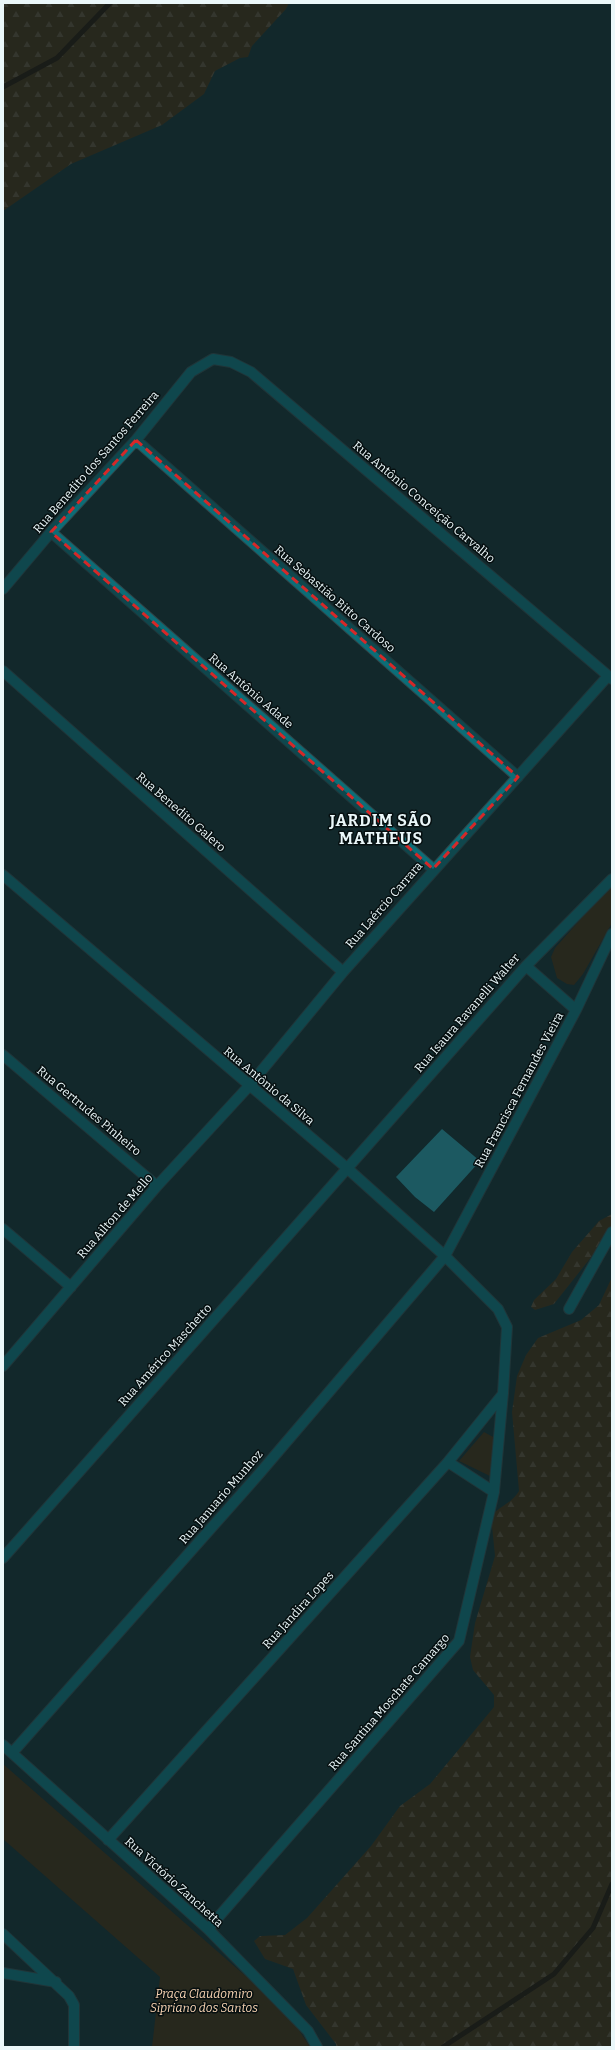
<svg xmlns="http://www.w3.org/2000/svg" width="615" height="2050" font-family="Bitter,serif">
	<defs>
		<pattern id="forest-firs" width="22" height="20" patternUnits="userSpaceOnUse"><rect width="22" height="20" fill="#41280d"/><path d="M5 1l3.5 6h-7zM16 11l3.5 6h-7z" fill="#5d4831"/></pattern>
	</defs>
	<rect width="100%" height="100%" fill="#12282b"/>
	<path fill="url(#forest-firs)" d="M3 3H289L286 9 252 46 248 57 240 58 215 71 204 94 162 125 71 164 3 211Z
		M612 1214V1247L600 1246 554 1304 535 1310 531 1307 534 1300 556 1279 572 1252 599 1221Z
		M612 1277V2047H336V2044L306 2005 293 1969 265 1959 254 1941 260 1936 285 1935 307 1918 371 1846 400 1806 430 1784 494 1707V1695L473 1670 470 1657 475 1623 495 1556 491 1516C500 1506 512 1503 519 1491L512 1412 517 1376 526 1355 538 1338 581 1320 599 1305Z"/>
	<path fill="#41280d" d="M612 884V923L583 974 574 985 567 984 557 978 551 957 555 948Z
		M484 1432 495 1438 490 1476 459 1461Z
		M3 1764 249 1979 295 2024 310 2047H152L160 1977 3 1839Z"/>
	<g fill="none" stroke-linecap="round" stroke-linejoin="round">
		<path stroke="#220e00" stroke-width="5" d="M3 87 57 58 110 3
			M443 2047 554 1974 593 1928 612 1884"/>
	</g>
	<path fill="#2996a2" d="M442 1129 480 1161 434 1212 415 1197 396 1177Z"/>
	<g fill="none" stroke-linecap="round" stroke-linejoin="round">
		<g stroke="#304548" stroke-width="12">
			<path id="street" d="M136 440 518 777
				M51 532 433 869
				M3 589 51 532 136 440 191 372 213 359 231 362 251 372 612 679
				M3 671 343 972
				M3 875 348 1169 445 1256 498 1309 507 1327 503 1393 494 1492 459 1641 208 1929
				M526 966 576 1010
				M3 1055 157 1186
				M3 1229 71 1287
				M569 1309 612 1232
				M3 1366 157 1186 249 1086 343 972 608 676
				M448 1462 494 1492
				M3 1558 526 966 612 879
				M3 1745 208 1929 308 2031 317 2047
				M12 1753 259 1474 445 1256 576 1010 612 934
				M108 1840 448 1462 503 1394
				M3 1934 69 1996 74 2005V2047
				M3 1973 56 1982"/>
		</g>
		<use href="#street" stroke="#0c6d77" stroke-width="10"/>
	</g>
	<path d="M0 0H615V2050H0ZM136 440 518 777 433 869 51 532Z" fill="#12282b" fill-opacity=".55" fill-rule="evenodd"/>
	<path fill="none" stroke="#d62828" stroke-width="3" stroke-dasharray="8 5" stroke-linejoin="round" d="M136 440 518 777 433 869 51 532Z"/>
	<g text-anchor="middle" stroke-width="3" stroke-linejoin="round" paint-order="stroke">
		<g font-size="12" fill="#ebf8fa" stroke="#060f10">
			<text transform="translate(96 462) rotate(-49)" y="4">Rua Benedito dos Santos Ferreira</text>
			<text transform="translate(424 502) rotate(40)" y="4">Rua Antônio Conceição Carvalho</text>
			<text transform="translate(335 599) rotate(41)" y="4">Rua Sebastião Bitto Cardoso</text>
			<text transform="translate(251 691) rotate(41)" y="4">Rua Antônio Adade</text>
			<text transform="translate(181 812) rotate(41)" y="4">Rua Benedito Galero</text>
			<text transform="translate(384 905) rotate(-49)" y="4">Rua Laércio Carrara</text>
			<text transform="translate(467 1013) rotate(-49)" y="4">Rua Isaura Ravanelli Walter</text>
			<text transform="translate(269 1086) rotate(40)" y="4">Rua Antônio da Silva</text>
			<text transform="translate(519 1090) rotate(-62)" y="4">Rua Francisca Fernandes Vieira</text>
			<text transform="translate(89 1111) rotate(40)" y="4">Rua Gertrudes Pinheiro</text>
			<text transform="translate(115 1216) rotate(-49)" y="4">Rua Ailton de Mello</text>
			<text transform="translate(165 1355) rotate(-48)" y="4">Rua Américo Maschetto</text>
			<text transform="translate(221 1497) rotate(-49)" y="4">Rua Januario Munhoz</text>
			<text transform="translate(298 1610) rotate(-48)" y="4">Rua Jandira Lopes</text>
			<text transform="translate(389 1702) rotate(-49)" y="4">Rua Santina Moschate Camargo</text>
			<text transform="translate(174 1882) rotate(42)" y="4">Rua Victório Zanchetta</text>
		</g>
		<g font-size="12" font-style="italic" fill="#f8d4b3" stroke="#060f10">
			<text x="204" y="1998">Praça Claudomiro<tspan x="204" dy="14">Sipriano dos Santos</tspan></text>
		</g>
		<g font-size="16" font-weight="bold" letter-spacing="1" fill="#ebf8fa" stroke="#060f10">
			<text x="381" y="826">JARDIM SÃO<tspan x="381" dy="18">MATHEUS</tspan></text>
		</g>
	</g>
	<rect width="615" height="2050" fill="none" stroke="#ebf8fa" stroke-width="8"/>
</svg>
